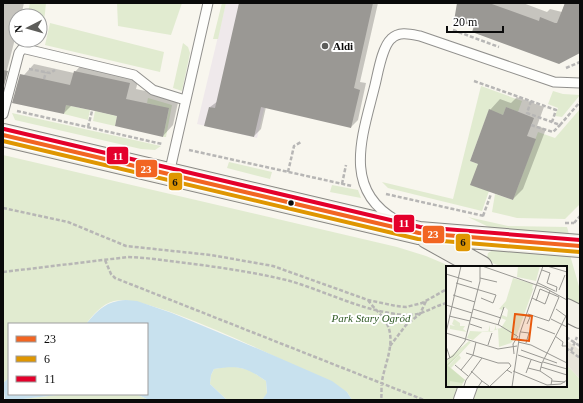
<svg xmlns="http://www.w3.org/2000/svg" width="583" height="403" font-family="Georgia,serif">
	<rect width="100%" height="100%" fill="#f8f6ee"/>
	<path fill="#efe9eb" d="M226 3H290L257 138 197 124Z"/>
	<path fill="#e1ebd0" d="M30 3H46L44 22 40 21V16H27Z
		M117 3H182L171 35 118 26Z
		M222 3H226L218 39H213Z
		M50 23 164 52 160 72 45 45Z
		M183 43 188 47 190 53 182 91 173 88Z
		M481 86 522 101 518 112 506 107 503 115 489 110 470 161 478 164 489 191 482 211 388 188 382 182 453 199Z
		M553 91 563 94 580 95 562 117 555 116 558 108 548 104Z
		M148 98 172 105 166 137H163L169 109 147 103Z
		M66 105 90 110 88 120 64 114Z
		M580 109V204L565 219 517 218 492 212 495 194 513 200 538 132 555 138Z
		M95 111 117 116 115 126 93 121Z
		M12 113 161 146 155 150 141 149 15 120Z
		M3 155 397 247 426 256 452 267H447V386H566V364L580 379V400H352L347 392C310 373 148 291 114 301 102 304 93 315 86 324H9V378L3 383Z
		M229 162 272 172 270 179 227 168Z
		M332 185 358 190 361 198 330 192Z
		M468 217 508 226 567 227 569 234 493 229Z
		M493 250 570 255 580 290V306L566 299V267C549 267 495 273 487 258L488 253Z
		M231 366 250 370 266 381 267 394 262 400H227L210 384 211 375 214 369Z
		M66 394H136L149 400H14Z"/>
	<path fill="#e7e4da" d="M566 340 580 350V379L566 364Z"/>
	<path fill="#c8e1ee" d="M126 300 137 301 172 313 261 350 332 381 347 392 352 400H262L267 393 266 381C246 367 239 365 214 369L211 375 210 384 227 400H149L136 394H147V324H86C98 310 106 301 126 300Z
		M9 378V394H66L14 400 5 399 3 383Z"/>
	<path fill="#0003" d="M3 3H24L21 16H16V35L7 70 3 75Z
		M241 3H378L360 82 366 83 358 120 351 127 266 107 261 129 254 136 210 107 218 101Z
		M459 3H523L547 12 550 9 562 12 565 3H580V52L475 25Z
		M85 61 140 73 136 89 179 98 173 125 163 136 118 116 72 105 64 113 24 75 34 64 74 73Z
		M517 97 544 107 537 126 546 129 523 189 513 199 479 164 490 110 500 99 511 103Z"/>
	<path fill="#9a9894" d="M239 3H373L354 88 360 90 351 128 261 107 254 137 204 126 209 107 215 108Z
		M457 3H489L539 21 540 17 555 23H557L565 3H580V53L559 64 472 32 474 26 454 21Z
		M3 70 8 71 3 90Z
		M74 71 130 83 126 99 169 108 163 137 115 126 117 116 95 111 66 105 64 114 12 103 20 74 70 85Z
		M506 107 534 118 527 136 536 139 513 200 470 185 478 164 470 161 489 109 503 115Z"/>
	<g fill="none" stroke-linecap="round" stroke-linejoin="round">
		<g stroke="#91908d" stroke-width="11">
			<path id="lane" d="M3 114 19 53 22 49H26L134 75 153 90 185 100
				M169 174 208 3
				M396 220C341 189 363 134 375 85 378 73 382 47 391 39 399 31 410 34 420 36L554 82 580 83"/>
		</g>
		<g stroke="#91908d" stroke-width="20">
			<path id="street" d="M463 400 468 386"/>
		</g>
		<g stroke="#888783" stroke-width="24">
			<path id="secondary" d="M3 135 419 233 580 246
				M427 237 481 267
				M566 310 580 317"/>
		</g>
		<path stroke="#b7b6b5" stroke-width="2.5" stroke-dasharray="4 2" stroke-linecap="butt" d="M453 30 499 47
			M566 68 580 62
			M29 69 50 73 55 70
			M44 79 46 72
			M474 81 556 110 552 122 560 125 580 102
			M531 101 527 113 552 122
			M17 111 162 144
			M531 125 553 132 560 125
			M88 127 92 111
			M189 150 352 186
			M288 172 294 146 301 142
			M342 184 346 165
			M386 194 484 216
			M3 208 68 222 126 246 211 255 273 266 368 300 396 306 406 307 422 303 447 289
			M483 216 491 194
			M565 223H574
			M574 223 580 216
			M105 260 111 274 115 278 424 400
			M3 272 128 257 145 258C193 264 242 269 290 281 328 292 366 313 407 315 422 316 433 306 447 303
			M368 300C374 309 383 315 387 324 396 342 385 363 382 381 381 387 382 394 381 400
			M566 337 580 346
			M390 346 406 325 420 314 426 301
			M566 348 580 358
			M571 351 577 337"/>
		<use href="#lane" stroke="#fefefc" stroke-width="9"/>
		<use href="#street" stroke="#fefefc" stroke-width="18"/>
		<use href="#secondary" stroke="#f2f1e8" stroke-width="22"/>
		<g stroke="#fff" stroke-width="7">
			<path id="bus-1" d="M3 135 419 233 580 246"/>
		</g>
		<g stroke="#fff" stroke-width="7">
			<path id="bus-2" d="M3 141 418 239 580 252"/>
		</g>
		<g stroke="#fff" stroke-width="7">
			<path id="bus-3" d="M4 129 420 227 580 240"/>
		</g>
		<use href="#bus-1" stroke="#f26522" stroke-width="4"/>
		<use href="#bus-2" stroke="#df9601" stroke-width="4"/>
		<use href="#bus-3" stroke="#e4002b" stroke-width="4"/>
	</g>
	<circle fill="#5d5d5a" stroke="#fff" stroke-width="1.5" cx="325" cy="46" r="4"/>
	<circle fill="#0a0a0a" stroke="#fff" stroke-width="1.5" cx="291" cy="203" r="3.5"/>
	<g text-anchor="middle" stroke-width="4" stroke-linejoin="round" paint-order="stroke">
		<g font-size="11" font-weight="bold" fill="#0a0a0a" stroke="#fff" text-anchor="start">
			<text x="333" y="50">Aldi</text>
		</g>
		<g font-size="11" font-style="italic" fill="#2e5923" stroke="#fff">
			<text x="371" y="322">Park Stary Ogród</text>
		</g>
	</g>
	<g transform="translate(446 266)">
		<rect width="121" height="121" fill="#f8f6ee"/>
		<path d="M72 0H94L90 15 71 11ZM67 12 87 18 86 23 88 21 69 74 70 71 65 77 53 81 52 63 47 65 36 66 27 74 21 72 24 65 42 66 44 59V66L48 65 50 59V63L55 62 60 54 55 52 56 49 61 51 62 44 59 41 57 44 53 43 60 35ZM8 53 14 57V60H19L17 63 21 66 4 63V59L9 60 6 58ZM23 75 25 76 13 89 15 92 5 102 19 114 16 119 18 121H0V103L20 81 0 99V94Z" fill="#e1ebd0"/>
		<path d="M20 81 2 100 19 114 16 117 4 115 3 121H0V99Z" fill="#d2e2bf"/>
		<path fill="none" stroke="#999893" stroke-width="1" d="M36 0 99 22 121 34M101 0 121 6M96 4 104 7 101 17 111 21 110 26M0 8 26 16M34 12 51 16M10 17 50 29 47 37 35 32M92 17 109 25M113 24 119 9M7 29 29 36M86 32 99 38 104 25M0 39 26 47M27 43 55 52M110 43 121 51M82 48 103 55 113 31 94 23 90 35M80 49 84 51 81 58M3 50 24 55M25 51 53 59 71 70M105 53 121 61M24 58 36 62M52 59 58 41M91 61 109 68M75 66 83 67 80 77M0 67 15 0M0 67 52 83 71 80M109 70 117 76 116 80H121M72 76 85 79 121 97M42 79 46 67M0 80 4 92M75 84 111 97M20 87 52 97H63L65 100 61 104M68 88 67 78 72 70M72 89 96 97 94 105 82 102M0 94 7 90 19 75 34 15V0M97 96 121 103M96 97 121 48M9 99 22 110M95 101 121 109M15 104 27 89 30 76M25 105 36 115M67 105 101 119 115 118 121 114M94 105 106 113 105 119M80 107 85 94M106 115 119 116M18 120 20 114 36 92M32 121 36 115 43 120M43 121 61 104 66 107M66 121 74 67 97 0"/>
		<path fill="#e8590c" fill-opacity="0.15" stroke="#e8590c" stroke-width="2" d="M69 48 86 50 83 75 66 73Z"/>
		<rect width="121" height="121" fill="none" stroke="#0a0a0a" stroke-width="2"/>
	</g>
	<g stroke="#fff" stroke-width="1.5">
		<rect x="106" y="146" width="23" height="19" rx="4" fill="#e4002b"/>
		<rect x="135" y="159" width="23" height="19" rx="4" fill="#f26522"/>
		<rect x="168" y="172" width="15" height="19" rx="4" fill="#df9601"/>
		<rect x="393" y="214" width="22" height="19" rx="4" fill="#e4002b"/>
		<rect x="422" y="225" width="23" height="19" rx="4" fill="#f26522"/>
		<rect x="455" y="233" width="16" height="19" rx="4" fill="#df9601"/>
	</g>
	<g font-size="11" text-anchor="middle" font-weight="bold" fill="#fff">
		<text x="118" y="160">11</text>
		<text x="146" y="173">23</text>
		<text x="404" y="227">11</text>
		<text x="433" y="238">23</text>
	</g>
	<g font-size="11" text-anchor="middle" font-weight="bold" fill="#111">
		<text x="175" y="186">6</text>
		<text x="463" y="246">6</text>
	</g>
	<rect width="583" height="403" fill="none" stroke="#0a0a0a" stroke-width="8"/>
	<rect x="8" y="323" width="140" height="72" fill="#ffffff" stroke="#9d9d9d"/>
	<rect x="16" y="336" width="20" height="6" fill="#f26522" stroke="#9d9d9d"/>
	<text x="44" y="343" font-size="12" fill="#0a0a0a">23</text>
	<rect x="16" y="356" width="20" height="6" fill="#df9601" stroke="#9d9d9d"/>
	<text x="44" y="363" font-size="12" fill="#0a0a0a">6</text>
	<rect x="16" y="376" width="20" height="6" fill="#e4002b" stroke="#9d9d9d"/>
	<text x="44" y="383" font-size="12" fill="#0a0a0a">11</text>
	<g transform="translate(28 28) rotate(264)"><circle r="19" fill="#ffffff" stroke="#9d9d9d"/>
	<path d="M0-3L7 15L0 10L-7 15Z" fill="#5d5d5a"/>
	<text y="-6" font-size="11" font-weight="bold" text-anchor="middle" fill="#0a0a0a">N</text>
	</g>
	<path d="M447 26v6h56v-6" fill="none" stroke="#0a0a0a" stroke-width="2"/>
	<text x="453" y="26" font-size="12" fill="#0a0a0a" stroke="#ffffff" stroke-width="3" paint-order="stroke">20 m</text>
</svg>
